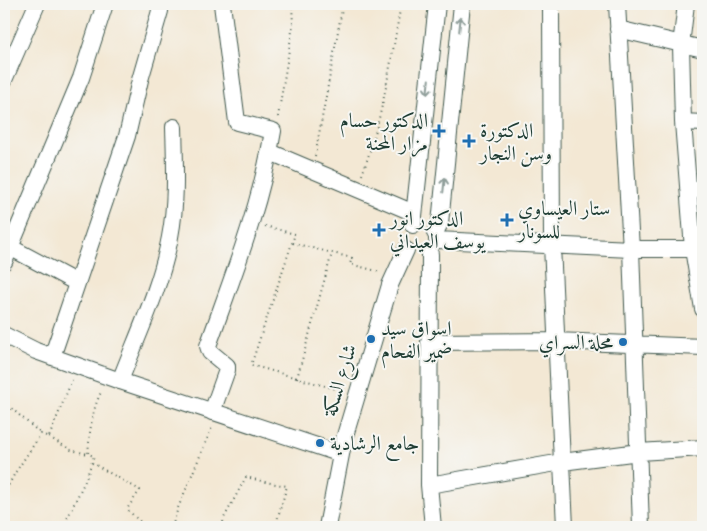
<svg xmlns="http://www.w3.org/2000/svg" width="707" height="531" font-family="'IM FELL DW Pica',Amiri,serif">
	<rect width="100%" height="100%" fill="#f6f6f2"/>
	<filter id="ink" filterUnits="userSpaceOnUse"><feTurbulence type="fractalNoise" baseFrequency=".02" numOctaves="2"/><feDisplacementMap in="SourceGraphic" scale="10" xChannelSelector="R" yChannelSelector="G"/><feConvolveMatrix kernelMatrix="1 2 1 2 8 2 1 2 1" color-interpolation-filters="sRGB"/></filter>
	<filter id="wash" filterUnits="userSpaceOnUse"><feTurbulence type="fractalNoise" baseFrequency=".0096" numOctaves="4" result="noise"/><feDisplacementMap in="SourceGraphic" scale="20" xChannelSelector="R" yChannelSelector="G"/><feGaussianBlur stdDeviation="1.12" result="paint"/><feColorMatrix in="noise" values="0 0 0 0 0 0 0 0 0 0 0 0 0 0 0 0 0 1.4 0 .05"/><feComposite in="paint" operator="in"/></filter>
	<g filter="url(#wash)">
		<rect width="100%" height="100%" fill="#f3e8d4"/>
	</g>
	<g filter="url(#ink)">
		<g fill="none" stroke-linecap="round" stroke-linejoin="round">
			<g stroke="#3f574c" stroke-width="18">
				<path id="minor" d="M551 4 552 245 565 527
					M617 4 631 249 641 527
					M686 4 681 45 683 122 693 249 703 309
					M618 29 703 49
					M4 80 37 4
					M683 122 703 123
					M270 152 414 213
					M688 189H703
					M413 225 437 4
					M435 233 440 223 462 4
					M437 240 631 249H702
					M4 244 77 283
					M430 254 429 485 433 527
					M4 262 81 78 105 4
					M4 335 36 351 120 381 341 454
					M429 342 556 341 703 347
					M52 357 127 136 140 80 160 11 159 4
					M120 381C138 334 161 287 170 237 177 201 175 164 174 127
					M212 412 227 370V366L210 352 208 346C233 276 261 205 273 131L237 122 222 4
					M429 485 562 462 639 452 703 448
					M327 527 344 439 390 285 406 250"/>
			</g>
			<path stroke="#3f574c" stroke-width="2" stroke-dasharray="1 4" stroke-linecap="butt" d="M278 117 293 25 292 4
				M315 156 343 4
				M362 175C382 120 391 62 401 4
				M265 226 295 234 251 365 343 391
				M293 243 352 258 350 264 381 272
				M297 378 332 253
				M4 402 40 433
				M49 437 71 450 88 454
				M92 463 140 490 127 509 138 520 148 527
				M4 494 15 473 41 434 49 437 72 380
				M63 527 86 479 94 456 88 454C90 431 91 412 102 390
				M172 527 178 508 213 425
				M222 527 224 518 246 477 265 482 287 486 275 527"/>
			<use href="#minor" stroke="#fff" stroke-width="16"/>
		</g>
		<defs><path id="oneway-shaft" d="M-6 0H5M1.5-3L5.5 0L1.5 3" fill="none" stroke-width="1.6" stroke-linecap="round" stroke-linejoin="round" transform="scale(1.25)"/></defs>
		<g stroke="#8f9e9a">
			<use href="#oneway-shaft" transform="translate(460 24) rotate(-84)"/>
			<use href="#oneway-shaft" transform="translate(428 87) rotate(96)"/>
			<use href="#oneway-shaft" transform="translate(444 185) rotate(-84)"/>
		</g>
	</g>
	<g fill="#1f6fb2" stroke="#f6f6f2" stroke-width="2">
		<path d="M436.5 123.5h5v5h5v5h-5v5h-5v-5h-5v-5h5z"/>
		<path d="M466.5 133.5h5v5h5v5h-5v5h-5v-5h-5v-5h5z"/>
		<path d="M504.5 212.5h5v5h5v5h-5v5h-5v-5h-5v-5h5z"/>
		<path d="M376.5 222.5h5v5h5v5h-5v5h-5v-5h-5v-5h5z"/>
		<circle cx="371" cy="339" r="5"/>
		<circle cx="623" cy="342" r="5"/>
		<circle cx="320" cy="443" r="5"/>
	</g>
	<g text-anchor="middle" stroke-width="4" stroke-linejoin="round" paint-order="stroke">
		<g font-size="20" fill="#1f3d34" stroke="#f6f6f2" text-anchor="start">
			<text x="428" y="127" text-anchor="end">الدكتور حسام<tspan x="428" dy="23">مزار المحنة</tspan></text>
			<text x="480" y="137">الدكتورة<tspan x="480" dy="23">وسن النجار</tspan></text>
			<text x="518" y="215">ستار العيساوي<tspan x="518" dy="23">للسونار</tspan></text>
			<text x="390" y="225">الدكتور انور<tspan x="390" dy="23">يوسف العيداني</tspan></text>
			<text x="381" y="335">اسواق سيد<tspan x="381" dy="23">ضمير الفحام</tspan></text>
			<text x="613" y="349" text-anchor="end">محلة السراي</text>
			<text x="330" y="450">جامع الرشادية</text>
		</g>
		<g font-size="20" fill="#1f3d34" stroke="#f6f6f2">
			<text transform="translate(339 380) rotate(-73)" y="7">شارع السكة</text>
		</g>
	</g>
	<rect width="707" height="531" fill="none" stroke="#f6f6f2" stroke-width="20"/>
</svg>
